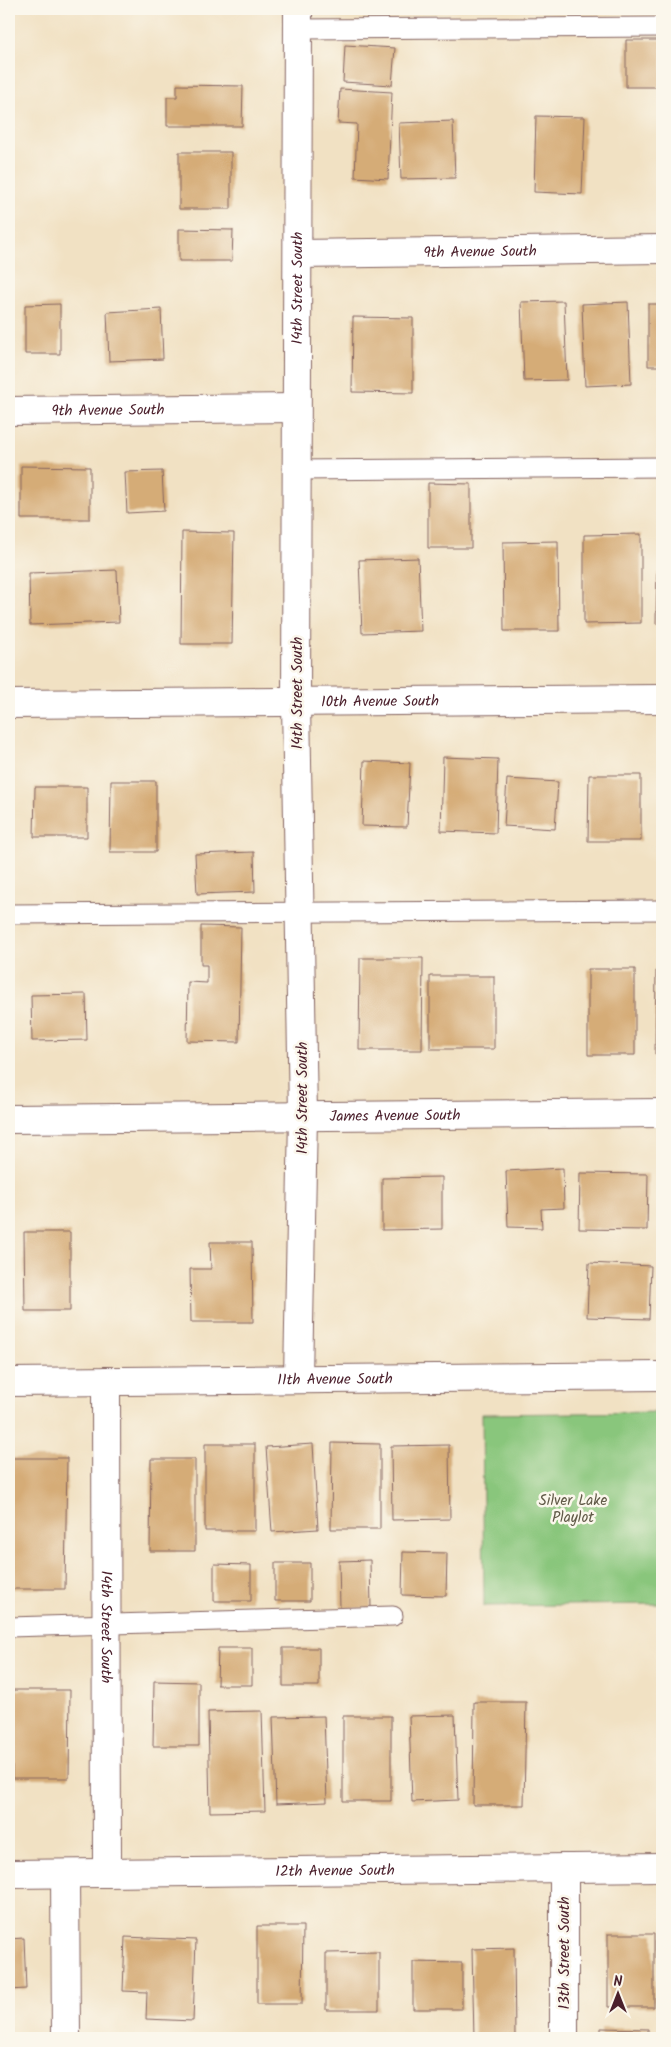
<svg xmlns="http://www.w3.org/2000/svg" width="671" height="2047" font-family="Kalam,sans-serif">
	<rect width="100%" height="100%" fill="#fbf7ec"/>
	<filter id="ink" filterUnits="userSpaceOnUse"><feTurbulence type="fractalNoise" baseFrequency=".02" numOctaves="2"/><feDisplacementMap in="SourceGraphic" scale="10" xChannelSelector="R" yChannelSelector="G"/><feConvolveMatrix kernelMatrix="1 2 1 2 8 2 1 2 1" color-interpolation-filters="sRGB"/></filter>
	<filter id="wash" filterUnits="userSpaceOnUse"><feTurbulence type="fractalNoise" baseFrequency=".0096" numOctaves="4" result="noise"/><feDisplacementMap in="SourceGraphic" scale="20" xChannelSelector="R" yChannelSelector="G"/><feGaussianBlur stdDeviation="1.12" result="paint"/><feColorMatrix in="noise" values="0 0 0 0 0 0 0 0 0 0 0 0 0 0 0 0 0 1.4 0 .05"/><feComposite in="paint" operator="in"/></filter>
	<g filter="url(#wash)">
		<rect width="100%" height="100%" fill="#f1e1c3"/>
		<path fill="#89c67c" stroke="#6a7254" d="M662 1412V1604L484 1606 482 1414Z"/>
		<g id="blocks">
			<path fill="#d5ac77" d="M626 40H662V87H626Z
				M345 45 395 48 392 85 343 82Z
				M177 85 243 86 242 126H167V97H177Z
				M340 89 392 92 388 179 355 177 357 124 338 123Z
				M536 116 585 117 582 194 534 192Z
				M453 121 455 178 401 179 399 123Z
				M179 152H231V209H179Z
				M179 229 233 230 232 261H179Z
				M564 301 567 380 524 381 521 302Z
				M628 302 631 384 585 386 582 304Z
				M60 304V354H25V305Z
				M648 304H662V366H648Z
				M161 309 163 359 109 361 107 312Z
				M353 317 413 318V393L352 392Z
				M21 466 90 467V519H21Z
				M162 471 164 511 127 513 125 472Z
				M428 483 471 484V548H428Z
				M182 532 234 533 232 644H181Z
				M641 534V623L584 624V535Z
				M558 541 559 631H504L503 542Z
				M418 558 421 631 362 633 359 560Z
				M117 570 119 622 30 625 29 573Z
				M657 573H662V624H656Z
				M443 757 498 759 496 833 441 831Z
				M364 761 410 763 407 827 362 826Z
				M589 775H641V841H588Z
				M507 779 558 782 555 829 504 826Z
				M111 781H156V852H110Z
				M35 787H87V837H34Z
				M254 852 255 892 197 894 195 854Z
				M201 926 241 927 239 1042 187 1041 188 982 207 983V965H201Z
				M360 958H423L422 1050H359Z
				M588 969H635V1055H588Z
				M656 971H662V1054H655Z
				M430 976H494V1049H430Z
				M86 994 87 1040 32 1041 31 995Z
				M563 1168 564 1208 541 1209 542 1228 508 1227 506 1171Z
				M580 1173 648 1174 647 1230 579 1229Z
				M442 1177V1229L382 1230V1178Z
				M24 1232H70V1311H25Z
				M210 1242H252L253 1322H191L190 1269H211Z
				M589 1263 651 1266 649 1319 587 1317Z
				M332 1443 380 1444V1529H331Z
				M205 1444H255V1531H205Z
				M313 1444 318 1529 272 1532 266 1447Z
				M449 1445 450 1519 392 1520 391 1446Z
				M9 1458H67L65 1589H9Z
				M151 1459H195V1551H150Z
				M403 1552 447 1553 446 1596 402 1595Z
				M370 1560 371 1608H340L339 1561Z
				M275 1563H310V1601H275Z
				M214 1564 251 1565V1601H214Z
				M218 1648H252V1685H217Z
				M283 1648H319V1686H283Z
				M154 1681 199 1682V1746H153Z
				M13 1690H70L69 1778H12Z
				M474 1702H526L524 1805H473Z
				M262 1711 265 1811 210 1812 208 1712Z
				M455 1715 458 1800 412 1802 409 1716Z
				M324 1716 327 1802 276 1804 273 1717Z
				M343 1716H391V1801H343Z
				M257 1926H303L302 2004H257Z
				M608 1934H654V2007H608Z
				M125 1937 196 1940 193 2021 146 2019 147 1992 123 1991Z
				M24 1938 26 1989 9 1990V1939Z
				M514 1948 515 2038H474L472 1949Z
				M379 1952V2010H326V1953Z
				M413 1962 462 1963V2009H413Z
				M601 2028 648 2029V2038H601Z"/>
		</g>
	</g>
	<g filter="url(#ink)">
		<use href="#blocks" fill-opacity="0" stroke="#846360" stroke-width="1"/>
		<g fill="none" stroke-linecap="round" stroke-linejoin="round">
			<g stroke="#846360" stroke-width="21">
				<path id="service" d="M298 29 662 27
					M296 470 662 467
					M9 914 662 910
					M9 1627 393 1616"/>
			</g>
			<g stroke="#846360" stroke-width="30">
				<g id="minor">
					<path id="s1" d="M298 254 662 249"/>
					<path id="s2" d="M9 411 296 408"/>
					<path id="s3" d="M9 704 662 699"/>
					<path id="s4" d="M9 1119 662 1113"/>
					<path id="s5" d="M298 1378 303 1116 296 703 298 9"/>
					<path id="s6" d="M106 1381 107 1873"/>
					<path id="s7" d="M9 1382 662 1376"/>
					<path d="M564 1868V2038"/>
					<path id="s8" d="M9 1874 662 1867"/>
					<path d="M65 1874 66 2038"/>
				</g>
			</g>
			<use href="#service" stroke="#fff" stroke-width="19"/>
			<use href="#minor" stroke="#fff" stroke-width="28"/>
		</g>
	</g>
	<g text-anchor="middle" stroke-width="5" stroke-linejoin="round" paint-order="stroke">
		<g font-size="15" fill="#4a1f2b" stroke="#fbf7ec">
			<text dy="5" stroke="none"><textPath href="#s1" startOffset="182">9th Avenue South</textPath></text>
			<text dy="5" stroke="none"><textPath href="#s5" startOffset="1090">14th Street South</textPath></text>
			<text dy="5" stroke="none"><textPath href="#s2" startOffset="99">9th Avenue South</textPath></text>
			<text transform="translate(297 693) rotate(-90)" y="5">14th Street South</text>
			<text dy="5" stroke="none"><textPath href="#s3" startOffset="371">10th Avenue South</textPath></text>
			<text transform="translate(302 1098) rotate(-90)" y="5">14th Street South</text>
			<text dy="5" stroke="none"><textPath href="#s4" startOffset="386">James Avenue South</textPath></text>
			<text dy="5" stroke="none"><textPath href="#s7" startOffset="326">11th Avenue South</textPath></text>
			<text dy="5" stroke="none"><textPath href="#s6" startOffset="246">14th Street South</textPath></text>
			<text dy="5" stroke="none"><textPath href="#s8" startOffset="326">12th Avenue South</textPath></text>
			<text transform="translate(564 1953) rotate(-90)" y="5">13th Street South</text>
		</g>
		<g font-size="15" fill="#605947" stroke="#fbf7ec">
			<text x="573" y="1505">Silver Lake<tspan x="573" dy="17">Playlot</tspan></text>
		</g>
	</g>
	<rect width="671" height="2047" fill="none" stroke="#fbf7ec" stroke-width="30"/>
	<g transform="translate(618 1994)" stroke="#fbf7ec" stroke-width="4" paint-order="stroke">
	<path d="M0-4L9 19L0 12L-9 19Z" fill="#4a1f2b"/>
	<text y="-8" font-size="14" font-weight="bold" text-anchor="middle" fill="#4a1f2b">N</text>
	</g>
</svg>
